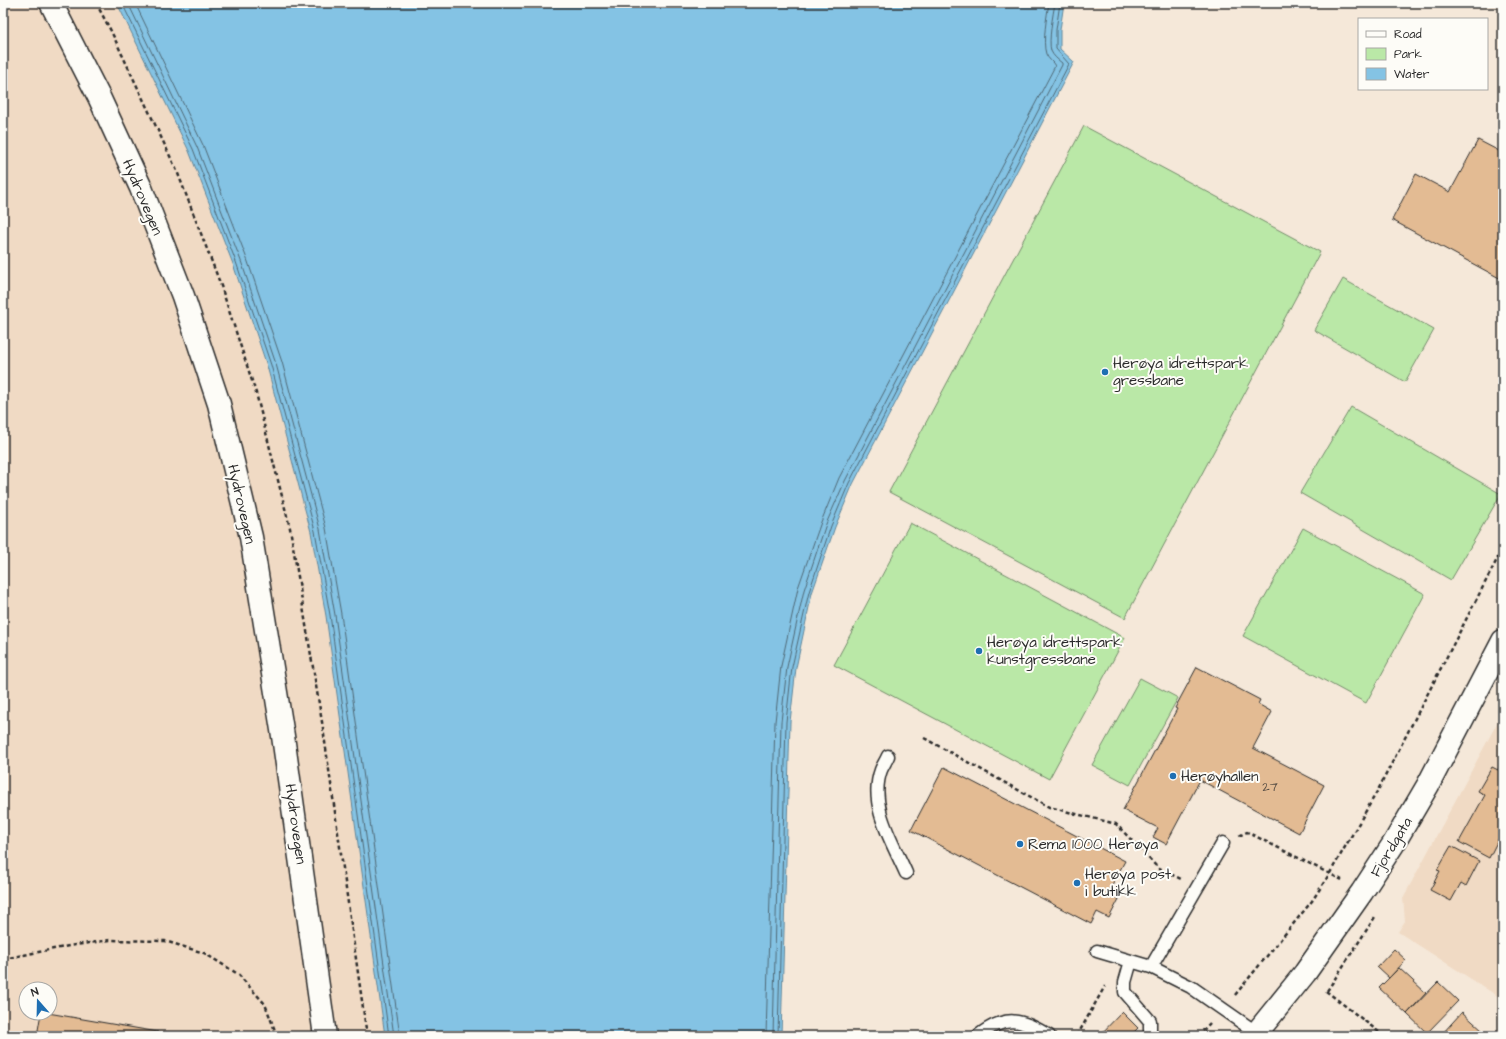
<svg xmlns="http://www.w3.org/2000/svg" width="1506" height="1039" font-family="'Architects Daughter',sans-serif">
	<rect width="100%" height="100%" fill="#f5e8d9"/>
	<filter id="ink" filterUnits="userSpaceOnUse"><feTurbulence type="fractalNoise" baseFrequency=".025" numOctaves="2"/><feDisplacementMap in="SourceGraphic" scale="8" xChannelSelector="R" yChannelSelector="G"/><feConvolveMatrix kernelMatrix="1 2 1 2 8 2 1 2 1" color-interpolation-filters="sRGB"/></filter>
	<g filter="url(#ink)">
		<path fill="#f0dac4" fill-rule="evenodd" d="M3 3H117L189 151 233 264 267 366 311 532 326 616 385 1036H3ZM26 989H50V1013H26Z
			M1503 712V990L1499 997 1398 932 1405 921 1403 898Z"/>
		<path fill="#bae8a7" stroke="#728a69" d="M1084 126 1320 252 1125 618 889 492Z
			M1343 279 1434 330 1405 382 1314 330Z
			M1351 407 1501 494 1451 580 1300 493Z
			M910 523 1125 638 1049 779 834 665Z
			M1303 528 1425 594 1366 703 1243 636Z
			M1140 678 1178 698 1130 785 1092 765Z"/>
		<path fill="#84c3e4" stroke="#60869a" d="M117 3H1064L1060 30V49L1074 62 853 484 835 527 812 593 796 668 790 722 781 1036H385L326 616 311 532 267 366 233 264 189 151Z"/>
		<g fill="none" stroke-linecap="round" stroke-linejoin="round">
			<path stroke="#4f6875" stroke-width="1" d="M122 3 193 149 236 262 271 365 315 531 330 615 389 1036
				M128 3 197 147 241 261 276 364 320 529 335 615 394 1036
				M135 3 203 145 247 259 282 362 326 528 341 614 400 1036
				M766 1036 775 722 781 666 798 588 821 522 839 478 1055 66C1053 62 1048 59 1046 54 1042 42 1047 15 1049 3
				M773 1036 781 722 787 667 804 590 826 524 845 481 1062 65V63C1058 60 1053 56 1051 51 1048 40 1053 15 1055 3
				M778 1036 786 722 792 667 809 592 831 526 849 483 1069 64 1056 49V30L1060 3"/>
		</g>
		<path fill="#e3bb93" stroke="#2b2b2b" d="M1478 140 1503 153V280L1392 220 1416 174 1450 192Z
			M1197 667 1260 700 1258 704 1272 712 1253 748 1324 785 1299 833 1200 780 1166 844 1153 837 1158 828 1123 810 1177 709 1175 708Z
			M1503 761V830L1489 858 1459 842 1485 795 1478 791 1492 767 1498 770Z
			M944 767 1125 861 1107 894 1119 899 1109 918 1097 912 1091 924 911 830Z
			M1451 846 1479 861 1466 886 1461 883 1451 901 1430 890 1440 871 1437 870Z
			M1394 949 1406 960 1389 978 1377 967Z
			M1399 968 1426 993 1407 1014 1379 988Z
			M1438 982 1458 1001 1427 1033 1407 1014Z
			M1122 1012 1138 1028 1130 1036H1099Z
			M1462 1012 1483 1031 1479 1036H1444L1442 1034Z
			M41 1013H48L158 1032 157 1036H37Z"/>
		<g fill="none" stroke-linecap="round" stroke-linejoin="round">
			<g stroke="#2b2b2b" stroke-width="15">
				<path id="lane" d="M888 756C886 761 883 765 881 770 868 805 893 843 906 873
					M1097 951 1151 967 1191 987 1257 1033
					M1131 961 1125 982V992L1150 1021V1036
					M1151 967 1223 843
					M978 1036C1006 1014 1021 1019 1049 1036"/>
			</g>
			<g stroke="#2b2b2b" stroke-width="25">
				<path id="secondary" d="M51 3 99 97 141 188 183 296 219 404 251 537 283 736 325 1036
					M1254 1036 1305 973 1362 892 1394 843 1428 785 1503 641"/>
			</g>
			<path stroke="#2b2b2b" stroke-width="2.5" stroke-dasharray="4 3" stroke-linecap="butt" d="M96 3 111 31 177 171 220 283 256 393 290 528 323 728 367 1036
				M924 738 1049 807 1116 824 1159 869 1181 879
				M1239 836 1247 832 1342 880
				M3 959 69 946 110 940 165 941 204 953 238 974 265 1004 277 1036
				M1326 991 1384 1036
				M1327 991 1375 917
				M1235 995 1312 901 1330 873 1378 790 1503 548
				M1077 1036 1105 986
				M1198 1036 1210 1023"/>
			<use href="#lane" stroke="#fdfcf7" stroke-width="12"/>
			<use href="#secondary" stroke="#fdfcf7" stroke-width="22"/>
		</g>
	</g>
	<g fill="#1f6fb2" stroke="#fdfcf7" stroke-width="1.5">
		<circle cx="1105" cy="372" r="4"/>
		<circle cx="979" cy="651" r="4"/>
		<circle cx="1173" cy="776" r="4"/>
		<circle cx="1020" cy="844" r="4"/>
		<circle cx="1077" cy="883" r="4"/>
	</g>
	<g text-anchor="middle" stroke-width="4" stroke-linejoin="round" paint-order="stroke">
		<g font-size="13" fill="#594f45">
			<text x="1270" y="791">27</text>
		</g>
		<g font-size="15" fill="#2b2b2b" stroke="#fdfcf7">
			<text transform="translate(143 197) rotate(67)" y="5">Hydrovegen</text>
			<text transform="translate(242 504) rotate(77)" y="5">Hydrovegen</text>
			<text transform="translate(296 824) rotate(82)" y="5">Hydrovegen</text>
			<text transform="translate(1391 847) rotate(-59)" y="5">Fjordgata</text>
		</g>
		<g font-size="15" fill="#2b2b2b" stroke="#fdfcf7" text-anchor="start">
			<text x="1113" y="368">Herøya idrettspark<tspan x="1113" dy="17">gressbane</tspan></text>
			<text x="987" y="647">Herøya idrettspark<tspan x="987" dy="17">kunstgressbane</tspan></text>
			<text x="1181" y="781">Herøyhallen</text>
			<text x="1028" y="849">Rema 1000 Herøya</text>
			<text x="1085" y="879">Herøya post<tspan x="1085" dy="17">i butikk</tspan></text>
		</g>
	</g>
	<rect width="1506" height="1039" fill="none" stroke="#fdfcf7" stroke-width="16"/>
	<rect x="8" y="8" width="1490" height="1023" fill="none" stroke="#2b2b2b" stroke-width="1.5" filter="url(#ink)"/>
	<rect x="1358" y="18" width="130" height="72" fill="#fdfcf7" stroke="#a9a8a5"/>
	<rect x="1366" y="31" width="20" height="6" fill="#fdfcf7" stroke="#a9a8a5"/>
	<text x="1394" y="38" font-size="12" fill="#2b2b2b">Road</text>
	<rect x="1366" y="48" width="20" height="12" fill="#bae8a7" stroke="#a9a8a5"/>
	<text x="1394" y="58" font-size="12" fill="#2b2b2b">Park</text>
	<rect x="1366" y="68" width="20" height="12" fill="#84c3e4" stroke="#a9a8a5"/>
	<text x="1394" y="78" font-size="12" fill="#2b2b2b">Water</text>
	<g transform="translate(38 1001) rotate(340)"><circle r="19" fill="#fdfcf7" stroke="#a9a8a5"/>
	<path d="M0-3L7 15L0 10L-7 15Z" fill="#1f6fb2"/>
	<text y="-6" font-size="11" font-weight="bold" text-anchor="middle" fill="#2b2b2b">N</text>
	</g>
</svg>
